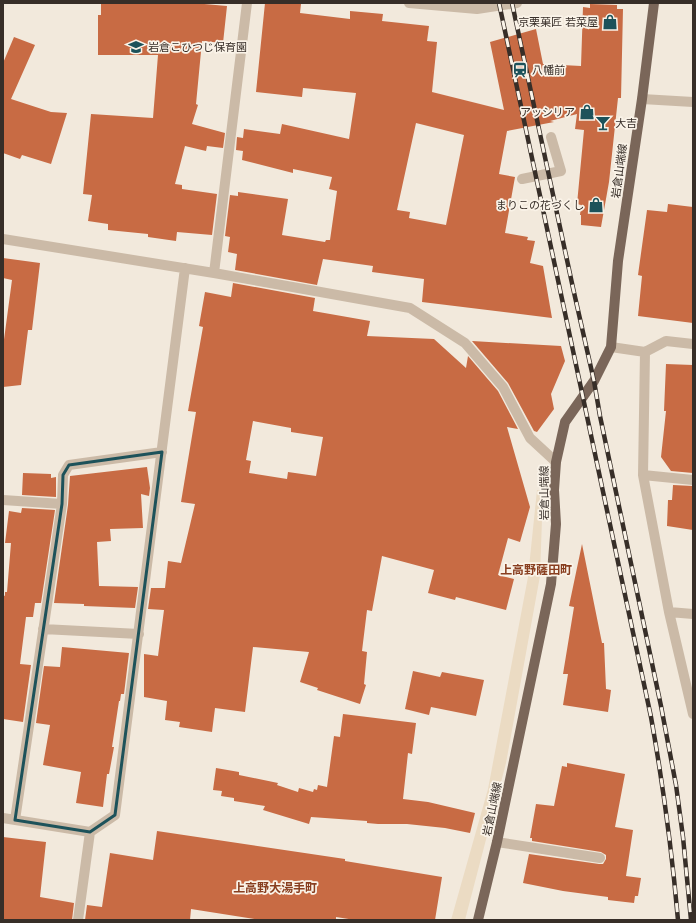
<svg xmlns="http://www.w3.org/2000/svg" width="696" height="923" font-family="'Varela Round','Noto Sans JP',sans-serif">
	<rect width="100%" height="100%" fill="#f2e9dc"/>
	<path fill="#ebdbc3" d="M537 490 543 491 540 576 506 763 465 920H451L488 789 528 577Z"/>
	<path fill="#c86b44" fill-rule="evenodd" d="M101 3H193L227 6 223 43 202 41 196 104 198 105 192 124 225 133 223 148 207 146 206 151 185 146 175 184 182 185V189L217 194 212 235 177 232 176 241 148 237V234L108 230V224L88 221 92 195 83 194 91 114 153 118 158 55H98V15H101Z
		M265 3 301 4 300 13 350 19V11L383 14 382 21 429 26 427 41 437 42 432 92 504 110 490 42 536 29 543 64 581 66 583 7 590 8V4L617 5V9H623L621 98H618L609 182 601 227 581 225V215H580L581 205 577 204 584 130 575 129 577 114 550 121 554 122 507 131 499 174 515 177 505 233 528 237 527 240 535 241 530 263 543 266 552 318 422 302 424 279 372 272 373 266 323 259 317 285 235 270 237 254 228 252 230 237 225 236 230 195 238 196V192L288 199 282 235 325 242 326 240H330L337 191 329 189 332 177 293 169V173L242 160 243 151 236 150 237 137 243 138 244 129 280 134 282 124 349 139 356 93 303 88 302 97 256 92ZM416 123 464 135 446 225 409 218 410 212 397 210Z
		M14 37 35 45 11 99 51 112 67 113 51 164 22 155 20 159 3 153V63Z
		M668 204 693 207V323L638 316 642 276 638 275 647 210 667 212Z
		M3 258 40 263 32 330H28L21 385 3 387V347L12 280 3 278Z
		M233 283 315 298 313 311 370 321 367 336 434 339 466 368 468 356 498 391 518 429 507 427 530 507 520 542 508 538 498 575 514 579 506 610 456 597 455 600 428 593 434 570 382 556 372 611 367 610 362 651 367 652 364 684 366 685 360 704 317 690 318 688 300 682 309 652 253 647 245 712 215 708 212 732 179 727 180 722 165 720 167 701 144 697V654L158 656 164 610 148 609 151 588H165L168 561 181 563 195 504 181 502 196 412 188 411 203 327 199 326 205 292 231 297ZM253 421 291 428V432L323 437 316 476 288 472 287 479 249 473 251 461 246 460Z
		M472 341 561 346 565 361 551 394 554 409 537 432 534 431 508 383Z
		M666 364 693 365V473L671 471 661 457 666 411H664Z
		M147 467 150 488 149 496 141 494 143 528 110 529 111 541 97 542 99 586 138 587 135 608 84 606V604L54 603 68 505 70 476Z
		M23 473 51 474V478L56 477V497L22 495Z
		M673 485 693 486V530L667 526 668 500H672Z
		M22 508 55 510 41 603H35L33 617H26L20 664 31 665 23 722 3 719V595L5 596V592H7L11 543H5L9 511 21 513Z
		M582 544 602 643H604L606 689 611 690 608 712 563 705 568 674H563L574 607 569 606Z
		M62 647 129 653 124 694H121L120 701H119L112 747H114L109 774H107L103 807 76 803 81 772 43 765 50 725 36 723 44 666 60 667Z
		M413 671 440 677 442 672 484 680 476 716 431 707 429 715 405 709Z
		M343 714 416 723 412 754 408 753 403 799 428 802 475 813 470 833 445 828 407 824H378L367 823V821L311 817 309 824 263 810 265 806 234 801V798L221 796 222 791 213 790 216 768 239 772V775L278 783 277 785 298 792 299 788 313 792 314 789 317 790 318 785 327 787 334 736 340 737Z
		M567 763 625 774 615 827 633 830 626 876 641 878 638 896H635L634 903 608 900V897L563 891 523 883 529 854 599 864H603L606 859V855L601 852 532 841V838H530L536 804 554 806 562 766 567 767Z
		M157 831 345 859V861L442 877 435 920H355L336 917V920H261L191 909 190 920H85L87 905 102 907 110 853 153 860Z
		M3 837 46 842 40 897 74 903 72 920H3Z"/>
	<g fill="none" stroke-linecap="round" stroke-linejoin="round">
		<path stroke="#cbbaa7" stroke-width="10" d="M409 3 477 9 517 3
			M642 99 693 102
			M522 179 561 171 551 137
			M3 239 214 273 410 308 465 343 503 387 530 438 556 462
			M214 273 247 3
			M611 347 645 352 666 341 693 344
			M645 352 643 475 669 612 693 714
			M643 475 693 480
			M3 500 62 504
			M669 612 693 614
			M43 629 139 634
			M3 818 90 832 115 815 185 268
			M15 820 62 504 63 475 69 465 162 452
			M497 842 600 858
			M78 920 90 832"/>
		<path stroke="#7a6659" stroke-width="10" d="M478 920 497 842 551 584 556 524 554 490 556 462 565 422 594 381 611 347 618 261 642 99 654 3"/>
		<g stroke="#372e28" stroke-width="4.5">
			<path id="rail" d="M499 3 651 717C663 784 672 852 678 920
				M512 3 573 288 594 381 600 416 661 706 676 785 683 837 691 920"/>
		</g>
		<use href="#rail" stroke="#faf3e8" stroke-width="3" stroke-dasharray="9" stroke-linecap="butt"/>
	</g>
	<path fill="none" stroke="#1d525a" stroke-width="3" stroke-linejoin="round" d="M162 452 115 815 90 832 15 820 62 504 63 475 69 465Z"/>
	<defs>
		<g id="shop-bare" transform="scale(1.2)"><path d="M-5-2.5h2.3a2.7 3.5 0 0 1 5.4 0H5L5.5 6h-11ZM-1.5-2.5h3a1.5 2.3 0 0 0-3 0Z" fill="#1d525a" stroke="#faf3e8" stroke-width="2.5" paint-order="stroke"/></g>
		<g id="school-bare" transform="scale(1.2)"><path d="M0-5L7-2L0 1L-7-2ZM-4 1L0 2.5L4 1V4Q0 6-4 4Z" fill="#1d525a" stroke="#faf3e8" stroke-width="2.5" paint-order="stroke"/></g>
		<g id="station-bare" transform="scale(1.2)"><path d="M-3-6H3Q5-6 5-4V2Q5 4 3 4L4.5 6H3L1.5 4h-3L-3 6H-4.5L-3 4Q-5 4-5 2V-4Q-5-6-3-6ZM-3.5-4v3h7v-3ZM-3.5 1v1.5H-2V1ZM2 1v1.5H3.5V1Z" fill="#1d525a" stroke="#faf3e8" stroke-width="2.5" paint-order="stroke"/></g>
		<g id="bar-bare" transform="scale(1.2)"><path d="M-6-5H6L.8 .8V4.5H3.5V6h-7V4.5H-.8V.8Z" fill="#1d525a" stroke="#faf3e8" stroke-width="2.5" paint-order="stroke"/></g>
	</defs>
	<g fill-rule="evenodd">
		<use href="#shop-bare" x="610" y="22"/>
		<use href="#school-bare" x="136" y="47"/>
		<use href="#station-bare" x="520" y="70"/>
		<use href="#shop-bare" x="587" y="112"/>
		<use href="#bar-bare" x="603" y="123"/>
		<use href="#shop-bare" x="596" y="205"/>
	</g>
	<g text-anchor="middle" stroke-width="3.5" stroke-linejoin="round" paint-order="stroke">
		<g font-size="11" fill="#372e28" stroke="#faf3e8" text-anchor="end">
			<text x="598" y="26">京栗菓匠 若菜屋</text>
			<text x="148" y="51" text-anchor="start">岩倉こひつじ保育園</text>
			<text x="532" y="74" text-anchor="start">八幡前</text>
			<text x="575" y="116">アッシリア</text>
			<text x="615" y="127" text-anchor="start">大吉</text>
			<text x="584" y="209">まりこの花づくし</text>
		</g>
		<g font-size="11" fill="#372e28" stroke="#faf3e8">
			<text transform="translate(619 171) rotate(-82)" y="4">岩倉山端線</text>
			<text transform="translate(544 493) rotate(-90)" y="4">岩倉山端線</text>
			<text transform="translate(492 809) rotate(-78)" y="4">岩倉山端線</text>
		</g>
		<g font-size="12" font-weight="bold" fill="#883e1f" stroke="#faf3e8">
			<text x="536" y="574">上高野薩田町</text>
			<text x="275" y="892">上高野大湯手町</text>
		</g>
	</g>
	<rect width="696" height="923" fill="none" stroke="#372e28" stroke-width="8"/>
</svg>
